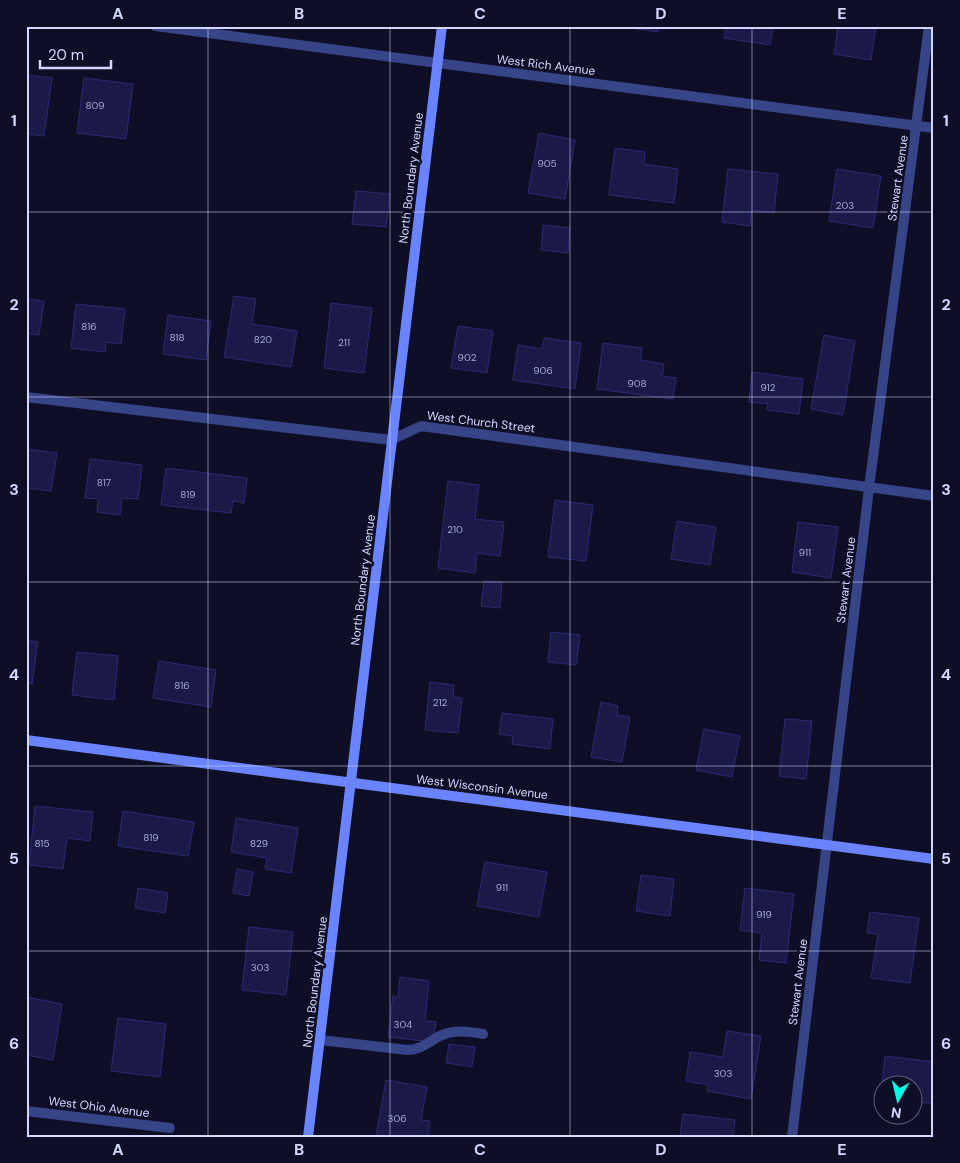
<svg xmlns="http://www.w3.org/2000/svg" width="960" height="1163" font-family="'DM Sans',sans-serif">
	<rect width="100%" height="100%" fill="#0e0f26"/>
	<path fill="#1a1948" stroke="#2b2b75" d="M618 26H658V32Z
		M726 26H773L770 45 724 38Z
		M838 26H876L871 60 834 54Z
		M26 75 52 78 44 136 26 134Z
		M84 78 133 84 126 139 77 133Z
		M539 133 575 140 565 199 528 193Z
		M615 148 645 152 644 164 678 169 674 203 609 195Z
		M728 169 778 174 774 213 751 210 750 226 722 222Z
		M837 169 881 176 873 228 829 221Z
		M356 191 390 194 386 227 352 224Z
		M543 225 570 228 568 253 541 250Z
		M234 296 256 299 252 324 297 331 291 367 224 357Z
		M26 299 44 301 39 335 26 334Z
		M331 303 372 308 364 373 324 368Z
		M76 304 125 309 121 344 106 342 105 352 71 348Z
		M168 315 211 321 206 360 163 354Z
		M458 326 493 331 487 373 451 368Z
		M824 335 855 341 843 415 811 409Z
		M544 338 581 343 575 389 513 380 518 345 542 349Z
		M603 343 642 348 640 360 664 364 662 376 676 378 673 399 597 389Z
		M752 372 803 379 799 414 767 410 768 404 749 402Z
		M26 449 57 453 51 491 26 488Z
		M90 459 142 465 138 499 122 498 120 515 97 512 98 499 85 498Z
		M166 468 247 478 244 503 233 501 231 513 161 505Z
		M448 481 479 485 475 519 504 522 500 556 477 553 475 573 438 568Z
		M555 500 593 505 586 561 548 557Z
		M677 521 716 527 710 565 671 559Z
		M798 522 838 527 831 578 792 572Z
		M484 581 502 582 500 608 481 606Z
		M551 632 580 635 576 665 548 662Z
		M26 640 38 642 32 684 26 683Z
		M77 652 118 656 114 700 72 695Z
		M159 661 216 670 211 707 153 698Z
		M430 682 454 685 453 697 462 698 458 733 425 730Z
		M601 702 618 706 617 715 630 717 622 762 591 757Z
		M502 713 553 719 550 749 512 744 513 736 499 734Z
		M785 719 812 721 806 779 779 776Z
		M704 729 740 736 732 777 696 770Z
		M35 806 93 812 90 841 67 838 63 869 29 865Z
		M123 811 194 822 188 856 118 846Z
		M236 818 298 828 291 873 265 869 267 858 231 852Z
		M485 862 547 872 539 917 477 906Z
		M237 869 253 872 249 896 233 893Z
		M641 875 674 879 670 916 636 911Z
		M138 888 168 893 165 913 135 908Z
		M745 888 794 894 786 963 759 960 762 933 740 930Z
		M870 912 919 918 910 983 871 978 878 934 867 933Z
		M249 927 293 932 286 995 242 990Z
		M400 977 429 981 425 1021 436 1022 433 1042 388 1037 393 996 398 997Z
		M26 997 62 1004 53 1060 26 1055Z
		M118 1018 166 1024 160 1077 111 1071Z
		M727 1031 761 1036 751 1099 707 1091 708 1085 686 1081 690 1052 723 1057Z
		M449 1044 475 1047 472 1067 446 1063Z
		M885 1056 934 1062V1104L912 1101V1086H882L881 1090Z
		M386 1080 427 1087 421 1120 430 1121 428 1137 376 1136Z
		M683 1114 735 1120 733 1137H680Z"/>
	<g fill="none" stroke-linecap="round" stroke-linejoin="round">
		<path stroke="#374487" stroke-width="10" d="M320 1040 408 1050C421 1049 426 1044 436 1038 451 1029 467 1031 483 1034"/>
		<path stroke="#374487" stroke-width="10" d="M155 26 934 128
			M26 397 391 440 421 426 934 496
			M26 1111 170 1128
			M792 1137 869 488 929 26"/>
		<path stroke="#6a84ff" stroke-width="10" d="M26 740 934 859
			M308 1137 442 26"/>
	</g>
	<path fill="none" stroke="#d3d7ff" stroke-width="1" stroke-opacity="0.55" d="M208 26V1137M390 26V1137M570 26V1137M752 26V1137M26 212H934M26 397H934M26 582H934M26 766H934M26 951H934"/>
	<g text-anchor="middle" stroke-width="5" stroke-linejoin="round" paint-order="stroke">
		<g font-size="10" fill="#a5a8d1">
			<text x="95" y="109">809</text>
			<text x="547" y="167">905</text>
			<text x="845" y="209">203</text>
			<text x="89" y="330">816</text>
			<text x="177" y="341">818</text>
			<text x="263" y="343">820</text>
			<text x="344" y="346">211</text>
			<text x="467" y="361">902</text>
			<text x="543" y="374">906</text>
			<text x="637" y="387">908</text>
			<text x="768" y="391">912</text>
			<text x="104" y="486">817</text>
			<text x="188" y="498">819</text>
			<text x="455" y="533">210</text>
			<text x="805" y="556">911</text>
			<text x="182" y="689">816</text>
			<text x="440" y="706">212</text>
			<text x="151" y="841">819</text>
			<text x="42" y="847">815</text>
			<text x="259" y="847">829</text>
			<text x="502" y="891">911</text>
			<text x="764" y="918">919</text>
			<text x="260" y="971">303</text>
			<text x="403" y="1028">304</text>
			<text x="723" y="1077">303</text>
			<text x="397" y="1122">306</text>
		</g>
		<g font-size="12" fill="#d3d7ff" stroke="#0e0f26">
			<text transform="translate(546 65) rotate(7)" y="4">West Rich Avenue</text>
			<text transform="translate(411 178) rotate(-83)" y="4">North Boundary Avenue</text>
			<text transform="translate(898 178) rotate(-82)" y="4">Stewart Avenue</text>
			<text transform="translate(481 422) rotate(7)" y="4">West Church Street</text>
			<text transform="translate(363 580) rotate(-83)" y="4">North Boundary Avenue</text>
			<text transform="translate(846 580) rotate(-83)" y="4">Stewart Avenue</text>
			<text transform="translate(482 787) rotate(7)" y="4">West Wisconsin Avenue</text>
			<text transform="translate(315 982) rotate(-83)" y="4">North Boundary Avenue</text>
			<text transform="translate(798 982) rotate(-83)" y="4">Stewart Avenue</text>
			<text transform="translate(99 1107) rotate(7)" y="4">West Ohio Avenue</text>
		</g>
	</g>
	<rect width="960" height="1163" fill="none" stroke="#0e0f26" stroke-width="55"/>
	<g transform="translate(898 1100) rotate(188)"><circle r="24" fill="#0e0f26" stroke="#5d5f7d"/>
	<path d="M0-4L9 19L0 12L-9 19Z" fill="#00fee6"/>
	<text y="-8" font-size="14" font-weight="bold" text-anchor="middle" fill="#d3d7ff">N</text>
	</g>
	<path d="M40 60v8h71v-8" fill="none" stroke="#d3d7ff" stroke-width="2.5"/>
	<text x="48" y="60" font-size="15" fill="#d3d7ff" stroke="#0e0f26" stroke-width="4" paint-order="stroke">20 m</text>
	<rect x="28" y="28" width="904" height="1108" fill="none" stroke="#d3d7ff" stroke-width="2"/>
	<g font-size="16" text-anchor="middle" font-weight="bold" fill="#d3d7ff">
		<text x="118" y="19">A</text>
		<text x="299" y="19">B</text>
		<text x="480" y="19">C</text>
		<text x="661" y="19">D</text>
		<text x="842" y="19">E</text>
		<text x="14" y="126">1</text>
		<text x="946" y="126">1</text>
		<text x="14" y="310">2</text>
		<text x="946" y="310">2</text>
		<text x="14" y="495">3</text>
		<text x="946" y="495">3</text>
		<text x="14" y="680">4</text>
		<text x="946" y="680">4</text>
		<text x="14" y="864">5</text>
		<text x="946" y="864">5</text>
		<text x="14" y="1049">6</text>
		<text x="946" y="1049">6</text>
		<text x="118" y="1155">A</text>
		<text x="299" y="1155">B</text>
		<text x="480" y="1155">C</text>
		<text x="661" y="1155">D</text>
		<text x="842" y="1155">E</text>
	</g>
</svg>
